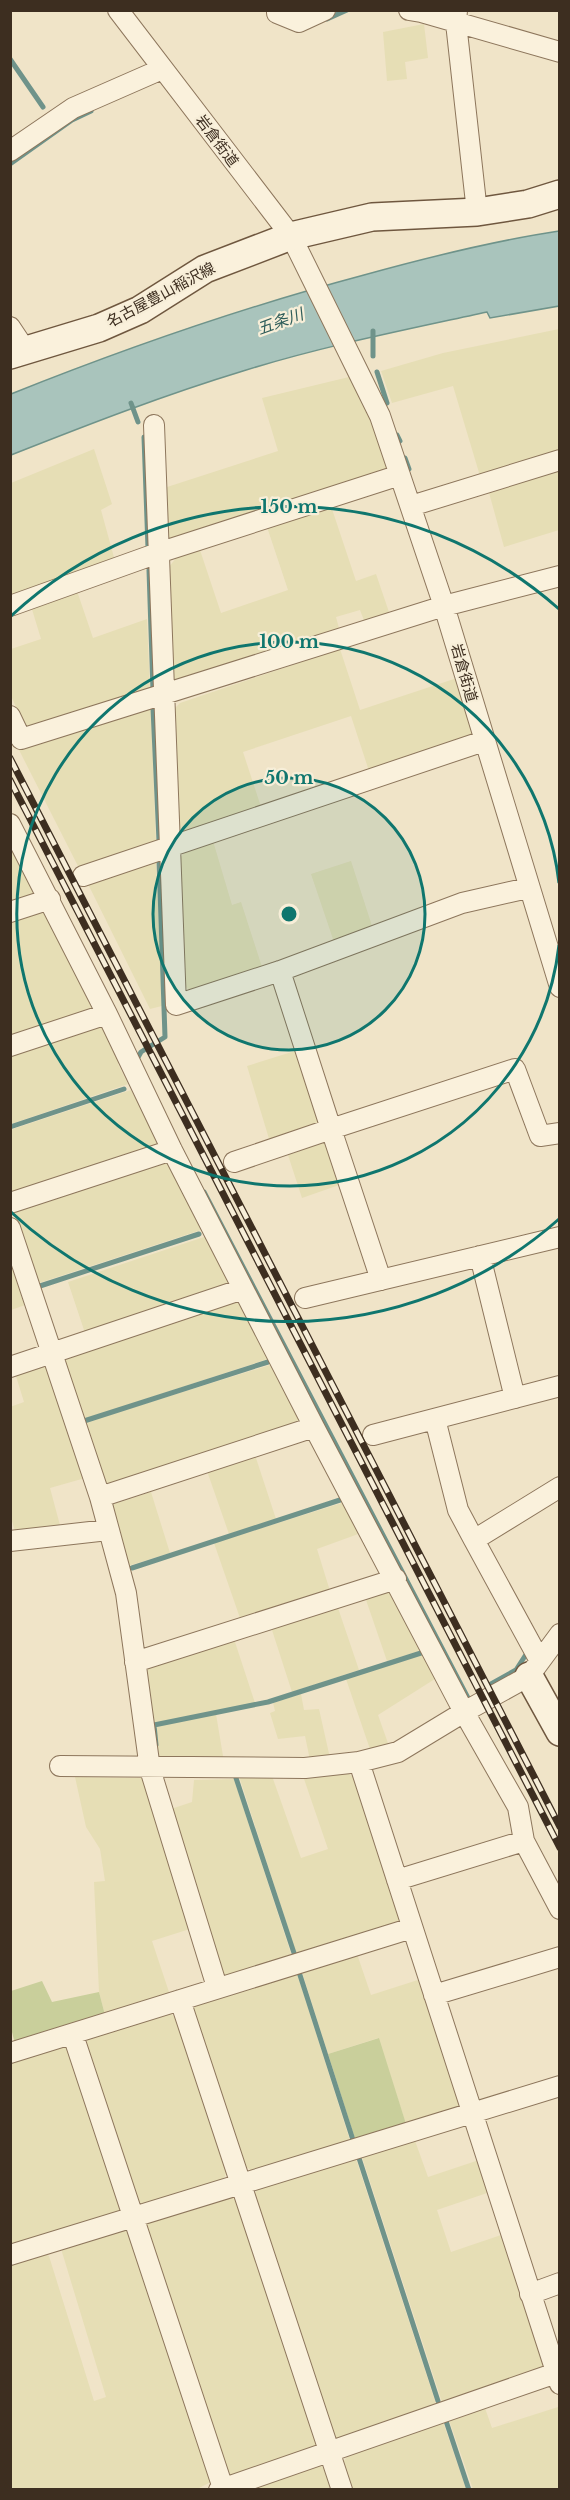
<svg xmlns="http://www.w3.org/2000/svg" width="570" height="2500" font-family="'Libre Baskerville','Noto Sans JP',serif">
	<rect width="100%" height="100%" fill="#f0e4c8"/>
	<path fill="#e6deb5" d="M424 24 428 58 405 62 407 79 387 81 383 32Z
		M559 329V453L480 476 453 386 392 403 381 371 443 353Z
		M349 377 374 421 390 465 387 472 175 543 167 537 164 488 278 451 262 398Z
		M94 449 112 504 101 510 115 561 11 596V483Z
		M559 468V530L504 547 488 489Z
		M331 506 356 581 376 574 390 615 365 623 360 610 336 617 340 632 173 683 169 567 176 558 200 550 221 613 288 590 267 527Z
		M77 591 93 638 147 619 150 692 32 728 24 724 11 696V649L41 639 31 606Z
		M340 649 360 710 460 677 476 732 471 737 369 771 351 716 243 752 261 807 183 834 177 829 174 709 180 703Z
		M151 708 156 842 79 868 18 748Z
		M10 841 37 890 33 897 10 904Z
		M213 841 232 905 241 902 262 967 190 991 186 987 181 857 187 850Z
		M156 859 162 1006 150 1009 87 882Z
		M351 861 373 929 334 942 311 874Z
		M39 912 49 915 95 1005 93 1011 11 1038 10 921Z
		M97 1025 106 1030 122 1060 118 1064 128 1084 11 1124 10 1053Z
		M298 1050 320 1120 314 1128 270 1142 247 1066Z
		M131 1090 158 1141 156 1146 13 1195 10 1193V1130Z
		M322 1141 329 1144 342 1184 302 1198 287 1152Z
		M163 1162 171 1165 204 1229 36 1284 14 1216 17 1209Z
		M207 1236 231 1283 227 1288 85 1333 68 1282Z
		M10 1254 28 1304 11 1310H10Z
		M231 1302 242 1304 271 1358 81 1420 63 1363 66 1357Z
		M41 1364 48 1369 85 1478 50 1488 61 1529 16 1535 10 1514V1407L24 1402 15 1373Z
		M273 1364 302 1419 298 1424 111 1485 102 1481 83 1423Z
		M255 1455 276 1519 229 1534 207 1471Z
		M151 1492 170 1553 128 1566 110 1510 114 1504Z
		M345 1502 361 1533 317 1549 330 1591 241 1621 214 1543Z
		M384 1590 393 1594 423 1650 387 1661 365 1597Z
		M337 1605 359 1670 292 1692 271 1627Z
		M234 1639 255 1703 151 1724 144 1672 148 1668Z
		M425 1654 438 1677 378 1715 389 1746 371 1752 346 1679Z
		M301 1694 304 1710 319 1709 330 1758 310 1760 305 1736 278 1739 270 1713 275 1711 273 1703Z
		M216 1714 224 1762H165L159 1756 155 1726Z
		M349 1774 356 1779 402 1915 396 1925 297 1956 239 1776H272L301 1858 328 1849 303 1776Z
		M75 1777 142 1778 193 1928 152 1941 170 1995 105 2015 99 1992 94 1882 105 1881 100 1849 86 1827Z
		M234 1779 292 1957 227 1977 220 1972 168 1810 192 1802 194 1780Z
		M357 1954 371 1995 421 1979 462 2104 455 2113 407 2127 378 2038 328 2054 302 1972Z
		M297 1973 351 2144 254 2172 243 2165 192 2015 195 2005Z
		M169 2012 179 2021 227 2171 222 2183 145 2204 135 2201 85 2049 88 2038Z
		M62 2046 68 2048 122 2203 118 2213 11 2246V2062Z
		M414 2138 428 2177 479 2160 490 2192 437 2210 451 2252 504 2234 545 2363 537 2373 443 2405 361 2154Z
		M355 2156 437 2407 336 2441 330 2436 253 2198 258 2187Z
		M227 2195 238 2201 318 2440 314 2449 235 2477 226 2473 144 2229 148 2222Z
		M123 2229 133 2235 211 2482 195 2490 12 2489 10 2264 44 2253 49 2256 94 2401 106 2397 62 2252 63 2247Z
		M558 2407 559 2489H473L449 2420 485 2408 492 2428Z
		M443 2422 466 2489H351L342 2464 348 2455Z
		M317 2464 324 2468 332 2489 242 2490Z"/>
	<path fill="#c9cf9b" d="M42 1981 52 2002 99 1992 105 2015 15 2044 11 2028V1991Z
		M379 2038 407 2127 356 2142 328 2054Z"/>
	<path fill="#a9c4bc" stroke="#6f938a" stroke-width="1.5" d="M559 231V306L490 318 487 312C405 330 323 346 243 371 164 395 87 425 11 455V394C126 348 244 307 364 275 429 257 493 241 559 231Z"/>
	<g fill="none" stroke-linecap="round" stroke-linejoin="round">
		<path stroke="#6f938a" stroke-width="5" d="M327 19 347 10
			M10 59 43 107
			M10 164 72 120 91 111
			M373 331V356
			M377 372 387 403
			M131 403 138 422
			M397 435 400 441
			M144 437 148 548
			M405 458 409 469
			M149 570 153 691
			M153 708 159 841
			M136 1061 141 1052 165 1037 159 860
			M10 1127 124 1089
			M204 1192 468 1698
			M40 1286 199 1234
			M84 1421 268 1362
			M132 1568 340 1500
			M491 1684 516 1670 525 1656
			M156 1745 154 1725 268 1702 421 1653
			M236 1778 295 1956
			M299 1972 353 2140
			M358 2155 438 2401
			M446 2421 469 2490"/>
		<g stroke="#8d765c" stroke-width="22">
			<path id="street" d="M118 10 291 236 380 416 444 606 560 987
				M277 10V13L299 22 325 10
				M409 10 421 12 560 52
				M457 10 456 23 477 212
				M10 151 73 108 162 69
				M10 327 26 351
				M154 425 176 1005 280 971 462 903 528 888
				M411 506 560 460
				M10 606 158 553 400 475
				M10 716 21 739 444 606 560 576
				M10 824 107 1014 172 1150 314 1427 464 1712 518 1807 524 1841 560 1909
				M83 876 484 741
				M10 912 50 899
				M280 971 331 1129 515 1069 540 1136 560 1133
				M10 1046 107 1014
				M234 1162 331 1129 381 1280
				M10 1203 172 1150
				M10 1228 100 1497 126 1593 150 1769 217 1987
				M480 1256 515 1398
				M305 1298 560 1237
				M10 1367 243 1289
				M435 1419 458 1510 474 1540
				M373 1435 560 1386
				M100 1497 314 1427
				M10 1541 108 1530
				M540 1661 474 1540 560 1487
				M135 1662 396 1579
				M359 1762 560 2384
				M60 1766 305 1768 359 1762 398 1752 464 1712 529 1676 560 1634
				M397 1880 524 1841
				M434 1995 560 1957
				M180 2000 342 2490
				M73 2035 223 2488
				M10 2053 412 1928
				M10 2255 560 2086
				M530 2294 560 2283
				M219 2490 556 2373"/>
		</g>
		<g stroke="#6f573f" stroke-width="30">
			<path id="secondary" d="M10 355 99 328 140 310 205 269 291 236 372 217 477 212 528 204 560 194
				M529 1676 560 1732"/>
		</g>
		<use href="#street" stroke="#faf1dc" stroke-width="20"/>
		<use href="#secondary" stroke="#faf1dc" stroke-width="27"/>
		<g stroke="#3d2e20" stroke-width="7">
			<path id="rail" d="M10 758 560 1827
				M10 780 560 1848"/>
		</g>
		<use href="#rail" stroke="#f7eed8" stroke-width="4.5" stroke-dasharray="14" stroke-linecap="butt"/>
	</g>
	<circle cx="289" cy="914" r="136" fill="#0f766e" fill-opacity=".12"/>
	<g fill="none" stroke="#0f766e" stroke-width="3">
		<circle cx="289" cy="914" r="136"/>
		<path d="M559 945A272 272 0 1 1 559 883"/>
		<path d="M559 1219A407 407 0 0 1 11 1212M11 616A407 407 0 0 1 559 609"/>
	</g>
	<g text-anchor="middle" stroke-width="4.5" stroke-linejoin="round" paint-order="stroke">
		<g font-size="15" fill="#3d2e20" stroke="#f7eed8">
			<text transform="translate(217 141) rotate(53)" y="5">岩倉街道</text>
			<text transform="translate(161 295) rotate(-28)" y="5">名古屋豊山稲沢線</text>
			<text transform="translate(464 673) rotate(74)" y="5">岩倉街道</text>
		</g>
		<g font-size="16" font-style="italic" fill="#2f5d5a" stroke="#f7eed8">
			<text transform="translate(280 321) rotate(-20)" y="6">五条川</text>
		</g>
	</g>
	<circle cx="289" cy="914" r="9" fill="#0f766e" stroke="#f7eed8" stroke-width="3"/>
	<g font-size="18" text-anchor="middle" font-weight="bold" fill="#0f766e" stroke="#f7eed8" stroke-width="4.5" stroke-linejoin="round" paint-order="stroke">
		<text x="289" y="513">150 m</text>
		<text x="289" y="648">100 m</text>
		<text x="289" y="784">50 m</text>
	</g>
	<rect width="570" height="2500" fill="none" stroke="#3d2e20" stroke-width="24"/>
</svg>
